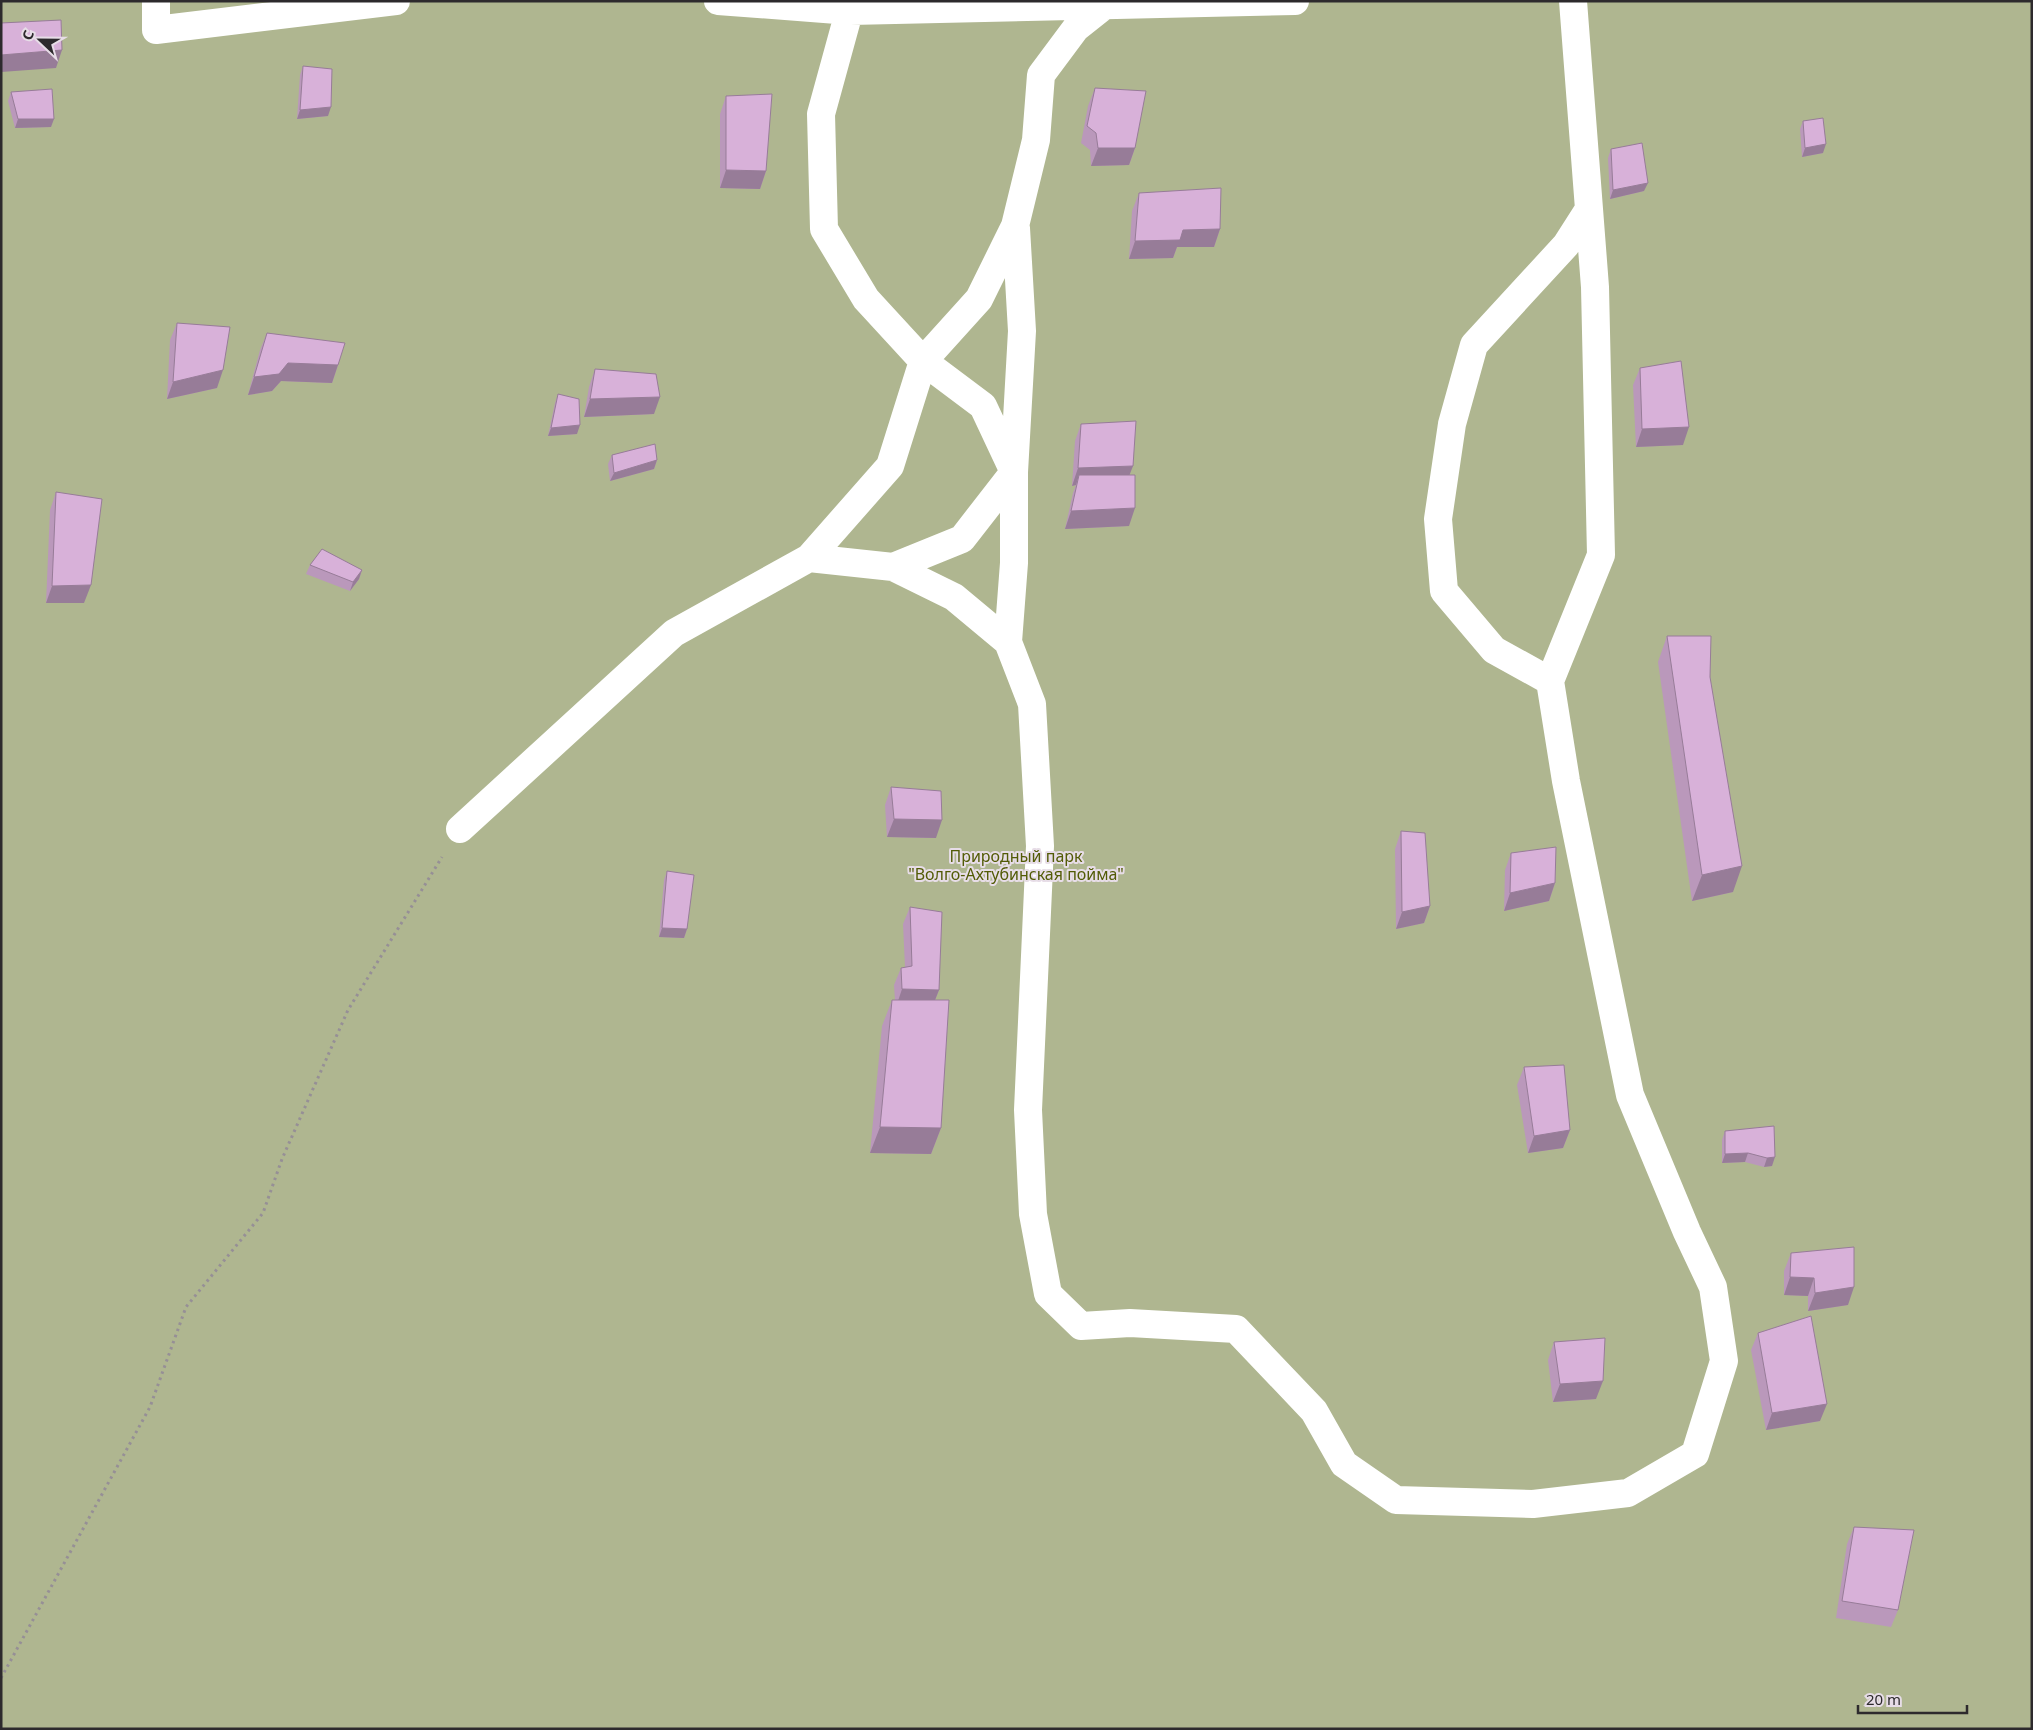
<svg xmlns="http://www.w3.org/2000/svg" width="2033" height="1730" font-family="'Noto Sans',sans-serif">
	<rect width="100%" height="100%" fill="#e7dde7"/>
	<path fill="#afb690" d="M1 1H2032V1729H1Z"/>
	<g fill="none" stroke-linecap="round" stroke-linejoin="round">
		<path stroke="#968f96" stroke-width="3" stroke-dasharray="2.5 4" stroke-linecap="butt" d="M1 1678 150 1407 186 1307 263 1213 282 1159 348 1010 442 857"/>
		<path stroke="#fff" stroke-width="28" d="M156 1V30L396 1
			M718 1 850 11 1295 1
			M809 558 893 567 954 597 1008 642 1032 704 1040 846 1028 1110 1033 1214 1048 1294 1081 1326 1130 1323 1236 1329 1314 1411 1344 1464 1396 1500 1533 1504 1628 1493 1695 1454 1724 1361 1713 1287 1687 1232 1630 1095 1566 781 1550 681 1601 555 1595 287 1573 1
			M893 567 962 539 1014 472 1022 331 1016 228
			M1008 642 1014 563V472L983 406 923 361 979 299 1015 226 1036 140 1041 75 1076 28 1105 5
			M1550 681 1494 650 1444 591 1438 519 1452 424 1474 345 1566 245 1589 209
			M460 829 674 633 809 558 890 466 923 361 866 299 824 229 821 114 852 1"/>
	</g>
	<path fill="#ba98bb" d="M303 66 328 116 297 119 300 75Z
		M1095 88 1135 148 1129 165 1091 166 1090 150 1081 143 1088 106Z
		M11 92 51 127 15 128 8 101Z
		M726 96 766 171 760 189 720 188V114Z
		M1803 121 1823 153 1802 157 1800 129Z
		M1611 149 1644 191 1610 199 1608 158Z
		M1139 193 1220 229 1214 247H1177L1173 258 1129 259 1132 211Z
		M177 323 217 388 167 399 170 340Z
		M267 333 338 365 332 383 281 381 272 391 248 395 260 350Z
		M1640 368 1683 445 1636 447 1633 385Z
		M595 369 654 414 584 417 589 387Z
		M558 394 577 434 548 436 555 403Z
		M1081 424 1133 466 1129 475V526L1065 529 1073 493 1076 485 1072 486 1075 441Z
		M612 455 657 460 654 469 610 481 608 464Z
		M56 492 84 603H46L50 510Z
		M310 565 362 570 359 579 350 591 306 574Z
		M1667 636 1710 677 1733 892 1692 901 1658 662Z
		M891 787 936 838 887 837 885 805Z
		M1401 831 1430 906 1424 923 1396 929 1395 849Z
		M1511 853 1555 883 1549 901 1504 911 1505 870Z
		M667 871 687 929 684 938 659 937 664 880Z
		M910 907 939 990 935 1000 941 1128 931 1154 870 1153 882 1026 892 1000H895L894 985 901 968 905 967 903 924Z
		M1524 1067 1570 1130 1563 1148 1528 1153 1517 1085Z
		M1774 1126 1772 1166 1764 1167 1745 1162 1722 1163V1140L1725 1131Z
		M1791 1253 1848 1305 1808 1311V1296L1784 1295V1271Z
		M1758 1333 1820 1421 1766 1430 1751 1350Z
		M1554 1342 1596 1399 1553 1402 1548 1360Z
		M1854 1527 1898 1610 1891 1627 1836 1618 1847 1544Z"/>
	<path fill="#977c98" d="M62 50 56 68 1 72V55Z
		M331 107 328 116 297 119 300 110Z
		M18 119H54L51 127 15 128Z
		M1826 144 1823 153 1802 157 1805 148Z
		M1098 148H1135L1129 165 1091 166Z
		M726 170 766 171 760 189 720 188Z
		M1648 183 1644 191 1610 199 1613 190Z
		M1220 229 1214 247H1177L1173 258 1129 259 1135 241 1183 230Z
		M288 363 338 365 332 383 281 381 272 391 248 395 254 377Z
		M223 370 217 388 167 399 173 382Z
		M660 397 654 414 584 417 590 399Z
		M580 425 577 434 548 436 551 428Z
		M1689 427 1683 445 1636 447 1642 429Z
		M657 460 654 469 610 481 614 473Z
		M1133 466 1126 484 1079 475 1076 485 1072 486 1078 468Z
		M1135 508 1129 526 1065 529 1071 511Z
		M362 570 359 579 350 591 353 582Z
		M91 585 84 603H46L52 586Z
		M894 819 942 820 936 838 887 837Z
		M1742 866 1733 892 1692 901 1702 875Z
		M1555 883 1549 901 1504 911 1510 893Z
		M1430 906 1424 923 1396 929 1402 912Z
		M662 928 687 929 684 938 659 937Z
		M902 989 939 990 932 1008 896 1007Z
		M880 1127 941 1128 931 1154 870 1153Z
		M1570 1130 1563 1148 1528 1153 1534 1136Z
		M1748 1153 1745 1162 1722 1163 1725 1154Z
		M1775 1157 1772 1166 1764 1167 1767 1158Z
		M1790 1277 1814 1278 1808 1296 1784 1295Z
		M1854 1287 1848 1305 1808 1311 1815 1293Z
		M1603 1381 1596 1399 1553 1402 1560 1384Z
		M1827 1404 1820 1421 1766 1430 1772 1413Z"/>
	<path fill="#d8b1d9" stroke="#977c98" d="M61 20 62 50 1 55V23Z
		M303 66 332 69 331 107 300 110Z
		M1095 88 1146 91 1135 148H1098L1096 133 1087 126Z
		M52 89 54 119H18L11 92Z
		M772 94 766 171 726 170V96Z
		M1823 118 1826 144 1805 148 1803 121Z
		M1642 143 1648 183 1613 190 1611 149Z
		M1221 188 1220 229 1183 230 1180 240 1135 241 1139 193Z
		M177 323 230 327 223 370 173 382Z
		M267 333 345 343 338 365 288 363 279 374 254 377Z
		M1681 361 1689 427 1642 429 1640 368Z
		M595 369 656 374 660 397 590 399Z
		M558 394 579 399 580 425 551 428Z
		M1136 421 1133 466 1078 468 1081 424Z
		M655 444 657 460 614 473 612 455Z
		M1079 475H1135V508L1071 511Z
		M56 492 102 499 91 585 52 586Z
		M322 549 362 570 353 582 310 565Z
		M1667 636H1711L1710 677 1742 866 1702 875Z
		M891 787 941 791 942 820 894 819Z
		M1401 831 1425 833 1430 906 1402 912Z
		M1556 847 1555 883 1510 893 1511 853Z
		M667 871 694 875 687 929 662 928Z
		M910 907 942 912 939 990 902 989 901 968 912 966Z
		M892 1000H949L941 1128 880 1127Z
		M1564 1065 1570 1130 1534 1136 1524 1067Z
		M1774 1126 1775 1157 1767 1158 1748 1153 1725 1154V1131Z
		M1854 1247V1287L1815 1293 1814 1278 1790 1277 1791 1253Z
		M1811 1316 1827 1404 1772 1413 1758 1333Z
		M1605 1338 1603 1381 1560 1384 1554 1342Z
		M1854 1527 1914 1530 1898 1610 1842 1601Z"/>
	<g text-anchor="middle" stroke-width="4" stroke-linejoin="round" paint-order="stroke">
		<g font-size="16" fill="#525b06" stroke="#e7dde7">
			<text x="1016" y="862">Природный парк<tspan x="1016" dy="18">"Волго-Ахтубинская пойма"</tspan></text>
		</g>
	</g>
	<rect width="2033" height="1730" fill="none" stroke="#2d2a2d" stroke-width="5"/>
	<g transform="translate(40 40) rotate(292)" stroke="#e7dde7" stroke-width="4" paint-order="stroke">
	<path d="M0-4L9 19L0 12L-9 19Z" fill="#2d2a2d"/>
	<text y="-8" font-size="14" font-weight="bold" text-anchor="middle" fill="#2d2a2d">С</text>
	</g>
	<path d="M1858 1705v8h109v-8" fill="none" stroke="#2d2a2d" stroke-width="2.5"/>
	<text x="1866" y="1705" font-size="15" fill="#2d2a2d" stroke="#e7dde7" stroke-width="4" paint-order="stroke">20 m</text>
</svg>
